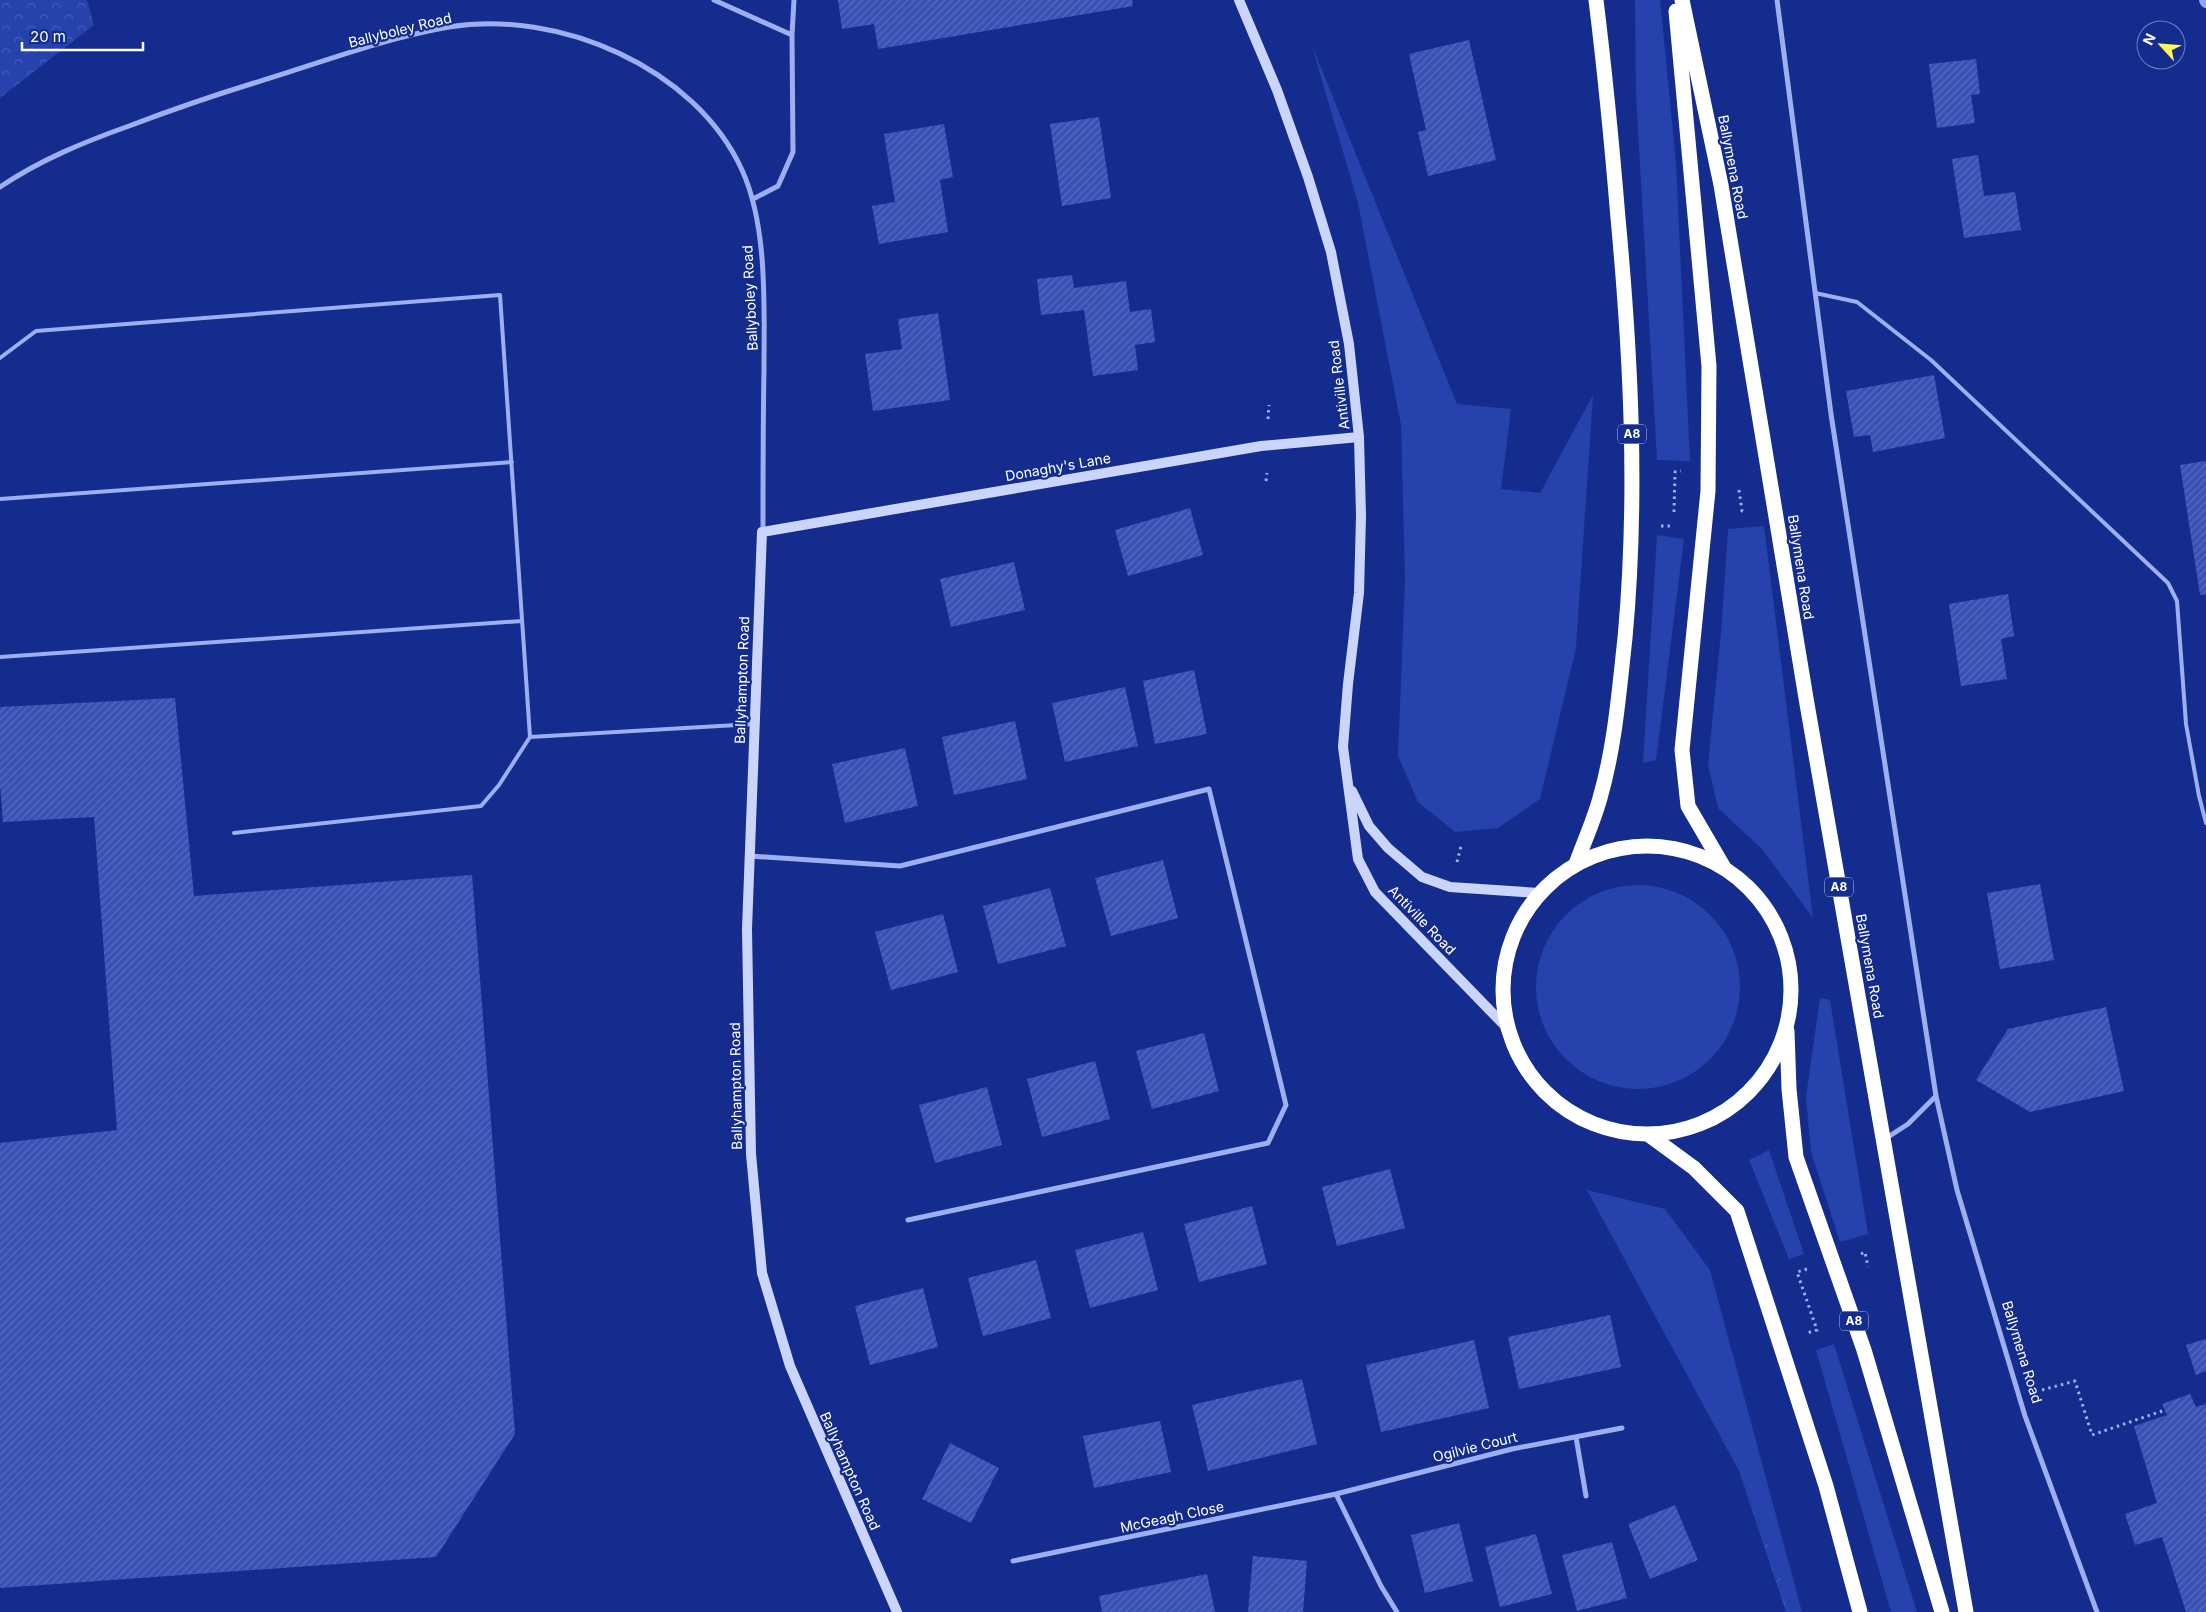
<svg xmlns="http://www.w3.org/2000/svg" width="2206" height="1612" font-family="Inter,sans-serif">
	<defs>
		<pattern id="forest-crowns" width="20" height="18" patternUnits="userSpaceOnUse" patternTransform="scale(1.25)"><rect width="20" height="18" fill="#2642ac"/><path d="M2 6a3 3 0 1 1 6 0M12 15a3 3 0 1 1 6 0" fill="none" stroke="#475eb8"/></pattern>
		<pattern id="building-hatch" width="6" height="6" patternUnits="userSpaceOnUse" patternTransform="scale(1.25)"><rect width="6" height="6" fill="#3851b4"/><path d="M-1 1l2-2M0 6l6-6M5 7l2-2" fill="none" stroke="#566bbf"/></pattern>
	</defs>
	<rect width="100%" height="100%" fill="#142c8d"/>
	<path fill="#2642ac" d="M1635 0H1660L1676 163 1690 461 1657 460 1636 95Z
		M1311 43 1457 404 1511 409 1501 489 1540 493 1593 395 1576 648 1540 799 1498 828 1455 832 1418 802 1398 756 1405 580 1401 425 1358 203Z
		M1764 526 1813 918 1762 849 1718 808 1708 765 1721 632 1728 529Z
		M1657 535 1684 539 1656 760 1643 763Z
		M1536 987a102 102 0 1 1 204 0a102 102 0 1 1-204 0Z
		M1820 998 1830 1000 1868 1234 1840 1242 1811 1152 1806 1097Z
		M1769 1150 1804 1254 1789 1259 1749 1160Z
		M1587 1190 1665 1209 1710 1270 1802 1612H1794L1739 1471Z
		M1834 1344 1917 1612H1891L1816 1350Z"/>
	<path fill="url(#forest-crowns)" d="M0 0H87L94 25 0 98Z
		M1739 1471 1794 1612H1786Z"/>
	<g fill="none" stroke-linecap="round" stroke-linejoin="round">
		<path stroke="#8fa6f3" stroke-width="12" d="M2205 0 2206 2"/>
	</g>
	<path fill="url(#building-hatch)" d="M838 0H1132L1133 6 878 49 874 24 842 29Z
		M1469 40 1496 160 1428 176 1418 132 1426 130 1409 54Z
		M1976 59 1980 94 1971 95 1975 123 1937 128 1929 64Z
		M1099 117 1111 198 1062 206 1050 124Z
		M944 124 953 177 940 180 948 232 879 244 872 206 895 202 884 134Z
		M1978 155 1984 196 2015 192 2021 230 1964 238 1952 159Z
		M1072 275 1074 288 1126 281 1130 312 1151 309 1155 342 1135 345 1138 370 1093 376 1084 310 1041 315 1037 279Z
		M938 313 950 400 873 411 865 354 902 349 898 319Z
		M1934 375 1945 438 1873 452 1870 435 1854 437 1846 391Z
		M2206 461V594L2200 595 2180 465Z
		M1190 508 1203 555 1128 576 1115 530Z
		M1014 562 1025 610 951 627 940 579Z
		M2008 594 2014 636 2001 639 2007 679 1961 686 1949 604Z
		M1194 670 1207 734 1155 744 1143 681Z
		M1125 687 1138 746 1065 762 1052 703Z
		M175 698 194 896 472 875 515 1434 436 1557 0 1588V1143L117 1130 94 817 3 822 0 785V707Z
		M1015 721 1027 779 954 795 942 737Z
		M905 748 918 806 845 823 832 764Z
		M1163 860 1178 918 1111 936 1095 878Z
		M2040 884 2054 960 2000 969 1987 893Z
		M1050 888 1066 946 998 964 983 906Z
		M943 914 958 972 891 990 875 932Z
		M2106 1007 2124 1091 2030 1112 1976 1080 2008 1029Z
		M1204 1033 1219 1091 1152 1109 1136 1051Z
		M1095 1061 1110 1119 1042 1137 1027 1079Z
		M987 1087 1002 1145 935 1163 919 1105Z
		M1390 1169 1405 1228 1337 1246 1322 1187Z
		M1252 1206 1267 1264 1199 1282 1184 1224Z
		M1143 1232 1158 1290 1090 1308 1075 1250Z
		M1036 1260 1051 1318 983 1336 968 1278Z
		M923 1288 938 1347 870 1365 855 1306Z
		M1610 1315 1621 1367 1519 1389 1508 1337Z
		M2206 1339V1371L2196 1375 2186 1345Z
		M1474 1340 1489 1408 1381 1432 1366 1365Z
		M1302 1379 1317 1444 1208 1471 1192 1405Z
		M2190 1394 2196 1407 2206 1404V1612H2186L2162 1537 2135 1545 2125 1514 2157 1503 2134 1426 2167 1415 2162 1404Z
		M1160 1421 1171 1472 1094 1488 1083 1436Z
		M950 1443 999 1468 971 1523 922 1499Z
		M1675 1505 1698 1560 1650 1579 1628 1524Z
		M1459 1523 1473 1581 1425 1593 1411 1535Z
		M1536 1534 1552 1594 1500 1607 1485 1547Z
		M1612 1542 1627 1598 1577 1611 1562 1555Z
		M1253 1556 1307 1561 1303 1612H1248Z
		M1207 1574 1215 1612H1102L1099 1596Z"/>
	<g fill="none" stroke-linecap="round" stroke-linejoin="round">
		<path stroke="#9daff0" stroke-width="3" stroke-dasharray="2.5 4" stroke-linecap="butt" d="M1268 419 1269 405
			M1266 481 1267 473
			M1739 490 1742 511H1745
			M1674 512 1675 472 1681 471
			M1661 526H1674
			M1457 862 1461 846
			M1861 1254 1865 1252 1868 1267
			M1807 1269 1797 1272 1817 1330 1807 1333
			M2042 1390 2075 1381 2092 1435 2165 1410"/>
		<path stroke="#9daff0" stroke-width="4" d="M1815 293 1857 302 1931 360 2168 583 2177 601 2186 724 2199 796 2206 823
			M0 358 36 331 500 295 530 737 499 785 481 806 234 833
			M0 499 512 462
			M0 657 522 621
			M530 737 754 724"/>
		<path stroke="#9daff0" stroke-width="5" d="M714 0 792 35
			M1777 0 1831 414 1936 1096 1957 1190 2025 1416 2097 1612
			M0 187C40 160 84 142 129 126 171 110 212 96 254 83 317 64 384 38 449 27 558 9 695 67 742 170 768 227 764 308 764 370 763 424 763 478 763 532
			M753 199 778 186 793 152 792 35 794 0
			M750 856 900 866 1209 789 1286 1105 1268 1143 908 1220
			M1885 1139 1908 1124 1936 1096
			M1576 1437 1586 1496
			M1336 1494 1381 1586 1397 1612
			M1013 1561 1336 1494 1512 1449 1622 1428"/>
		<path stroke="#cbd5fb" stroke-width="10" d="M1239 0 1277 90 1308 177 1331 252 1349 344 1359 437 1361 516 1359 593 1348 684 1343 747 1358 859 1375 892 1507 1028
			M1352 791 1369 826 1388 848 1422 877 1450 887 1539 893
			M897 1612 790 1366 762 1273 751 1154 747 929 762 532 1261 446 1359 437"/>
		<path stroke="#fff" stroke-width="15" d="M1682 0 1721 185 1807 704 1966 1612
			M1676 11 1709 366 1708 491 1682 750 1688 806 1723 866
			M1503 990a144 144 0 1 1 288 0a144 144 0 1 1-288 0Z
			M1576 864C1584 842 1594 820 1600 798 1615 746 1619 692 1625 638 1638 497 1631 358 1618 218 1612 145 1605 73 1596 0
			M1787 1031 1789 1089 1796 1157 1864 1350 1942 1612
			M1649 1135 1694 1168 1737 1211 1826 1486 1860 1612"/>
	</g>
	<g text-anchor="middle" stroke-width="4.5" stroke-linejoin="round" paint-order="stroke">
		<g fill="#142c8d" stroke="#b8c0dd" stroke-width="1">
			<rect x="1618" y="424.5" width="28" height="19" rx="4"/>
			<rect x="1825" y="877.5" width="28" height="19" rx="4"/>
			<rect x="1840" y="1311.5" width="28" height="19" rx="4"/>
		</g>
		<g font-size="12" font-weight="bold" fill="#fff">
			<text x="1632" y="438">A8</text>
			<text x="1839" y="891">A8</text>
			<text x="1854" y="1325">A8</text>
		</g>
		<g font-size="14" fill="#fff" stroke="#142c8d">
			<text transform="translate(400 30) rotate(-14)" y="5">Ballyboley Road</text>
			<text transform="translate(1733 167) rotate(79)" y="5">Ballymena Road</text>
			<text transform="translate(750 298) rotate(-93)" y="5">Ballyboley Road</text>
			<text transform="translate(1339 385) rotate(-97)" y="5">Antiville Road</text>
			<text transform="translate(1058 467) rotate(-10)" y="5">Donaghy's Lane</text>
			<text transform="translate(1801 567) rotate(81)" y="5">Ballymena Road</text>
			<text transform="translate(742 680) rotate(-88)" y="5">Ballyhampton Road</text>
			<text transform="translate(1422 920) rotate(46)" y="5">Antiville Road</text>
			<text transform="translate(1870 966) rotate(80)" y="5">Ballymena Road</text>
			<text transform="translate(736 1086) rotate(-91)" y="5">Ballyhampton Road</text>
			<text transform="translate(2022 1352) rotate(73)" y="5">Ballymena Road</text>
			<text transform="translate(1475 1447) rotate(-14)" y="5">Ogilvie Court</text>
			<text transform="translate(850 1471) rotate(66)" y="5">Ballyhampton Road</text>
			<text transform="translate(1172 1517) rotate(-12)" y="5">McGeagh Close</text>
		</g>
	</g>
	<g transform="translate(2161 45) rotate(296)"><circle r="24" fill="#142c8d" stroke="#7280bb"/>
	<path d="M0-4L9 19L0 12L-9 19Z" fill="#fff75c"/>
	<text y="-8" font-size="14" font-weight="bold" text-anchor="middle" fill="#ffffff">N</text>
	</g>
	<path d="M22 42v8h121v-8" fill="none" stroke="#ffffff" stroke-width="2.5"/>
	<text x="30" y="42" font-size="15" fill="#ffffff" stroke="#142c8d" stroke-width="4" paint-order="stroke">20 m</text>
</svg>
